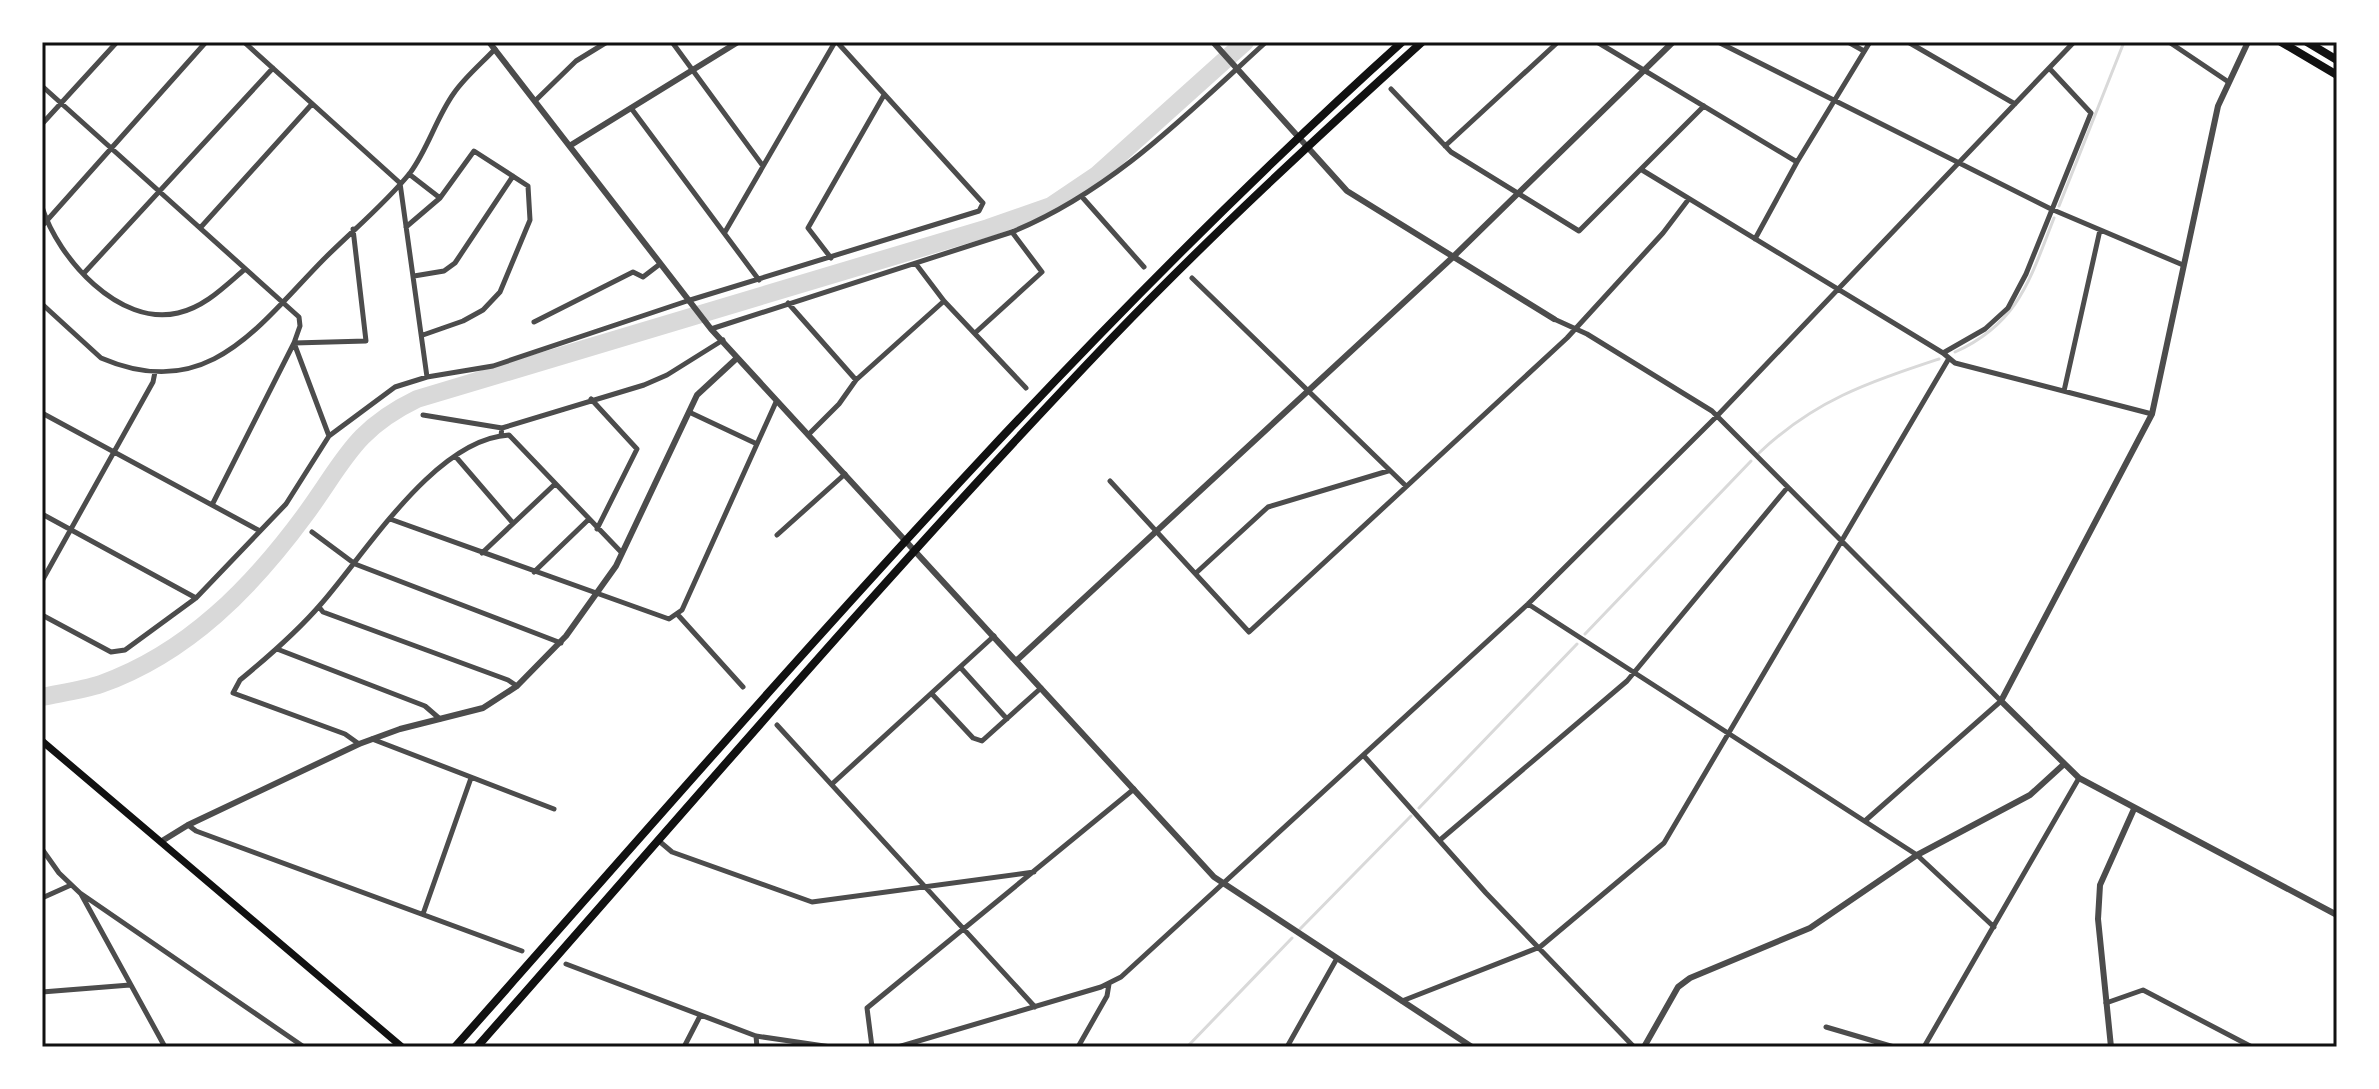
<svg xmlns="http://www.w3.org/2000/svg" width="2379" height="1089" font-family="'DejaVu Sans',sans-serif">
	<rect width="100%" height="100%" fill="#fff"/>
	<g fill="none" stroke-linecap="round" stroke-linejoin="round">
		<path stroke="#d9d9d9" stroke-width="3" d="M2059 206 2124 42
			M1955 352C2019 323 2030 279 2054 218
			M1759 453C1815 400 1867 383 1939 359
			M1585 634 1751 461
			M1419 808 1577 644
			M1300 929 1411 816
			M1187 1047 1292 938"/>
		<path stroke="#d9d9d9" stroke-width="18" d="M42 697C61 693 83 690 101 684 188 653 252 587 305 515 344 462 353 430 417 399L988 228 1051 206 1097 175 1245 42"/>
		<path stroke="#4c4c4c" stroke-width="5" d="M244 42 400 183 427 377
			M672 42 763 166
			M1597 42 1797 162
			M1718 42 2051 209 2183 265
			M1848 42 1864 51
			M1908 42 2015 104
			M2169 42 2227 81
			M42 86 299 317 300 326 294 343 212 505
			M1391 89 1451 152 1579 231 1704 106
			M536 100 576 61 607 42
			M631 108 759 280
			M42 124 117 42
			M1445 146 1558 42
			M1642 170 1943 353 1955 363 2152 414
			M409 174 440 198
			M1083 198 1144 267
			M42 207C58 258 119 327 178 313 205 307 225 286 245 269
			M42 226 206 42
			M201 227 312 104
			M406 227 440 198 474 151 528 186 530 220 500 292 483 310 463 321 423 335
			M725 232 835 42
			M1755 239 1797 162 1870 42
			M831 258 808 228 884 95
			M916 264 944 301 1026 388
			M85 272 273 68
			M414 276 444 271 455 263 513 176
			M1192 278 1406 486
			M788 303 856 380
			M42 304 101 358C208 404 258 326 324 259 352 231 385 204 410 173 428 149 436 118 454 93 465 77 482 63 495 49
			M1554 319 1587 334 1712 411 2001 701 1866 820
			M534 322 633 272 643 277 660 264
			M711 329 1012 232C1112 191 1187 114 1266 42
			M975 333 1042 272 1012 232
			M1943 353 1985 329 2008 308 2026 274 2091 113 2050 69
			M2064 391 2100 230
			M591 399 637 449 597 529
			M689 412 757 444
			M42 413 260 531
			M423 415 502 428
			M501 435 502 428 644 385 667 375 723 340
			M808 435 839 404 856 380 944 301
			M329 436 294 343 366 341 353 229
			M456 457 512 522
			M1110 481 1249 632 1567 338 1663 233 1688 200
			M42 514 196 598
			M390 519 669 619 682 610 776 402
			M312 532 355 564 561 643
			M777 535 845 474
			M482 553 555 484
			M534 572 588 520
			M1196 573 1268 507 1388 471
			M42 581 153 382 155 372
			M1528 604 1917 855 1994 927
			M319 607 323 612 508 680 517 686
			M42 615 111 652 125 650 196 598 286 504 329 436 395 387 427 377 493 366 687 301 979 211 983 203 837 42
			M678 615 743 687
			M277 649 425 706 440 719
			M960 667 1007 719
			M932 694 973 738 982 741 1041 688
			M777 725 1035 1007
			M372 739 554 809
			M359 744 345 734 233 693 240 680C268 657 297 632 321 604 366 553 435 439 509 435L622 553
			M1364 756 1486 893 1634 1047
			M832 784 994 636
			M188 825 196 831 522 951
			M1440 840 1627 681 1787 488
			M659 841 672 852 812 902 1034 872
			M42 849 59 873 80 893 304 1047
			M81 894 165 1047
			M42 898 71 885
			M423 914 471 778
			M566 964 756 1036 831 1047
			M42 992 130 985
			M1402 1001 1540 947 1664 843 1948 360
			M2106 1003 2143 990 2252 1047
			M1826 1027 1894 1047
			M756 1036 757 1047
			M684 1047 700 1016
			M872 1047 867 1008 1134 789
			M898 1047 1101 987 1121 977 1528 604 1716 417 2074 42
			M1078 1047 1107 996 1109 984
			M1287 1047 1336 960
			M1924 1047 2079 778"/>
		<path stroke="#4c4c4c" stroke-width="6" d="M489 42 711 329 1214 877 1472 1047
			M1213 42 1347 191 1554 319
			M2248 42 2218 106 2152 414 2001 701 2079 778 2337 915
			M571 145 738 42
			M1016 661 1453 257 1673 42
			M162 841 188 825 359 744 400 729 483 708 517 686 566 636 616 566 697 395 737 358
			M1644 1047 1678 987 1690 978 1810 928 1917 855 2030 795 2063 765
			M2111 1047 2098 919 2100 885 2134 809"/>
		<path stroke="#111" stroke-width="7" d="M42 741 402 1047"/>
		<path stroke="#111" stroke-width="8" d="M2281 42 2337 75
			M2307 42 2337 60
			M455 1047C761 702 1059 351 1402 42
			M477 1047C686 810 892 568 1111 339 1210 236 1316 138 1422 42"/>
	</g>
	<rect width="2379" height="1089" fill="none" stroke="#ffffff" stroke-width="88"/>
	<rect x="44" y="44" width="2291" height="1001" fill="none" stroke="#111" stroke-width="3"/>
</svg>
